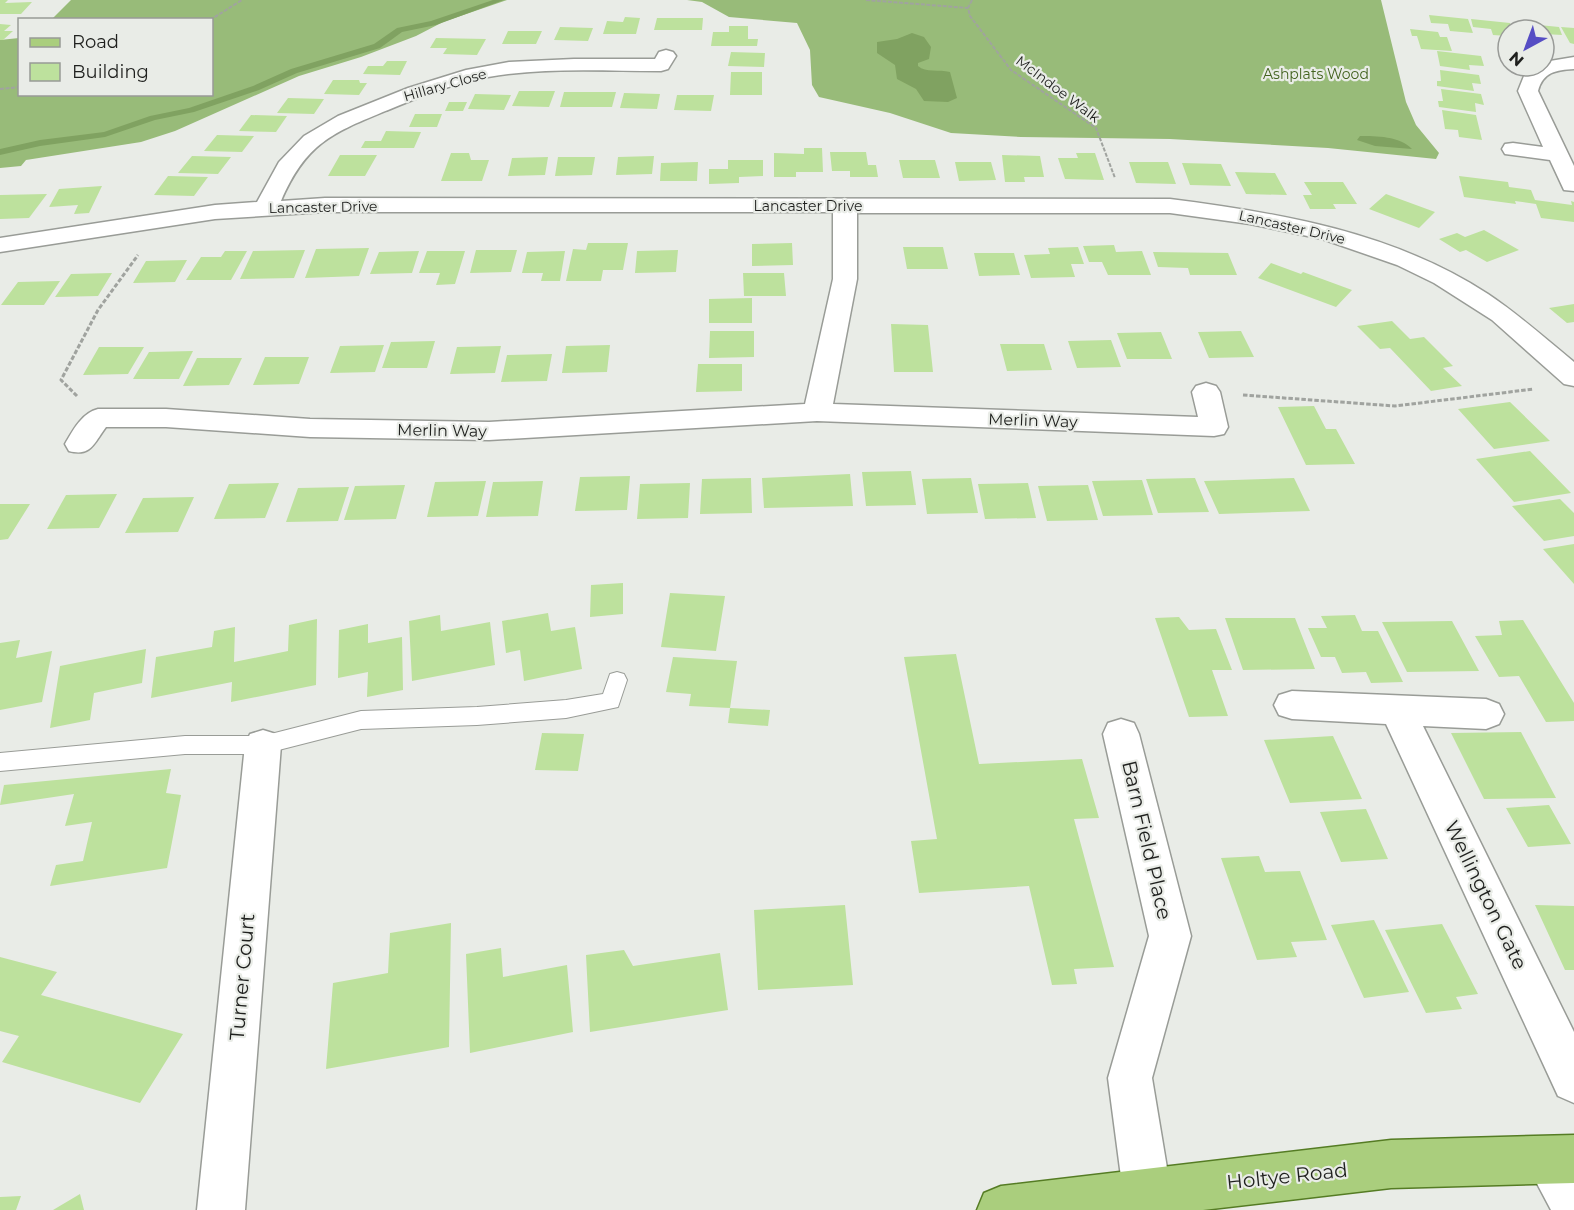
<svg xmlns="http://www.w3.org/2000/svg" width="1574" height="1210" font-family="Montserrat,sans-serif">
	<rect width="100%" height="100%" fill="#e9ece7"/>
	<path fill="#98bb79" d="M71 0H507L443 22 416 36 361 57 299 76 175 131 141 142 26 160 21 166 0 168V40L19 38 20 94H212V20L52 19Z
		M687 0H1381L1406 102 1416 125 1439 153 1436 159 1328 148 1170 139 1021 137 951 133 890 113 819 97 812 85 810 50 797 23 729 17 702 2Z"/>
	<path fill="#80a261" d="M912 33 924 37 931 47 929 59 918 63V66C926 73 939 69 950 72L957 98 948 102 924 101 916 89 897 79 895 65 877 53V42L897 39Z
		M1360 136C1376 136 1400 136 1412 149L1375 146 1357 140Z"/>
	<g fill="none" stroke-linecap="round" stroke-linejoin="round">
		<path fill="#80a261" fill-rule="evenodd" d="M493 0H504L436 25 402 32 380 48 297 73 259 90 194 112 155 120 105 137 40 146 0 155V149L40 140 104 132 150 116 189 108 253 86 291 69 374 44 397 28 431 21Z"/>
	</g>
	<path fill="#bde19d" d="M0 0H8L5 3 32 2 21 14H0Z
		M1429 15 1468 19 1473 33 1450 31 1448 24 1431 23Z
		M625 17 640 18 636 34H603L607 21 623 22Z
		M657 18H703L702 30H654Z
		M1471 19 1510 23 1513 30H1508V36L1493 35 1491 29 1473 27Z
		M1518 23 1559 27 1562 35 1544 34 1547 40H1544V30H1521Z
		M0 24 11 25 4 31H13L3 40H0Z
		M729 26H748V39H758L757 46H711L713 32H729Z
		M560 27 593 28 588 41 554 40Z
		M1561 27 1574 28V44L1570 43Z
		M1410 29 1438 32 1440 37H1447L1452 51 1421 49 1417 36H1412Z
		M508 31H542L536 44H502Z
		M436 38 486 39 477 55 443 54 447 48H430Z
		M1437 51 1481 56 1484 66 1469 65 1470 70 1440 66Z
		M731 52 765 53 764 67 728 66Z
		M387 61H407L400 75 363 74 368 66H383Z
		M1440 70 1479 75 1481 84 1472 83 1474 91 1437 86V81H1441Z
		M731 72H762V95H730Z
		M333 80H359L360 83H367L359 95 324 94Z
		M1441 89 1481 94 1484 105 1475 103 1476 112 1439 107 1438 101H1443Z
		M519 91H555L549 107 512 106Z
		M564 92H616L612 107H560Z
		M624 93 660 94 657 109 620 108Z
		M475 94 511 95 504 110 468 109Z
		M677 95H714L711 111 674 110Z
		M288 98 324 99 314 114 277 113Z
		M449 102H467L463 111H445Z
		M1442 110 1476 115 1482 140 1459 137 1458 130 1445 129Z
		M415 114H442L437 127H409Z
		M251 115 287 116 276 132 239 131Z
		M386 131 421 132 414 148H361L365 141H381Z
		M217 135 254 136 242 152 204 151Z
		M804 148H822L823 172H796V177H774V153L804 154Z
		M830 152H866L868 165H876L878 177H850V171H832Z
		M451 153H469L471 160H489L482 181H441Z
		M1076 153H1095L1104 180 1065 179 1058 158H1078Z
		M340 155H377L365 176H328Z
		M1002 155 1040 156 1044 177H1024L1025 182H1005Z
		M192 156 231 157 218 174 178 173Z
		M654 156 652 174 616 175 618 157Z
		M548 157 545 175 508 176 512 158Z
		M558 157H595L592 175 555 176Z
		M728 160H763V176L739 177V183L709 184V169H728Z
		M899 160H935L940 178H903Z
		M698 162 697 181H660L661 163Z
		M955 162H991L996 180 959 181Z
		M1129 162H1168L1176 184 1136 183Z
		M1182 163 1221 164 1231 186 1190 185Z
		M1235 172 1275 173 1287 195 1246 194Z
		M168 176 208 177 194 196 154 195Z
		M1459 176 1508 182 1509 187 1531 190 1535 200 1572 205 1571 201 1574 202V222L1541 218 1536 204 1515 201 1516 204 1464 197Z
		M1304 182H1343L1357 204H1333L1336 209H1310L1303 195H1312Z
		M102 186 89 213 74 214 78 205 49 207 59 189Z
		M47 194 29 218 0 219V195Z
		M1386 194 1435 212 1419 228 1369 209Z
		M1484 230 1519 250 1487 262 1466 250 1460 252 1439 239 1457 233 1465 237Z
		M588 243H628L623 270H603L601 281H566L573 249 586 250Z
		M792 243 793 265 752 266V244Z
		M1114 245 1116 252 1142 251 1151 275H1108L1102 262H1089L1083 246Z
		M903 247H943L948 269H907Z
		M1078 247 1084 264H1071L1075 277 1031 278 1024 255 1050 254 1048 248Z
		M369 248 359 276 305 278 316 249Z
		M305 250 294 278 240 279 253 251Z
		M476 250H517L511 272 470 273Z
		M678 250 676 272 635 273 637 251Z
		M225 251H247L231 280H186L201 257H221Z
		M419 251 412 273 370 274 379 252Z
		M427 251H465L455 284 436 285 440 273H419Z
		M565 251 560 281H541L543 273H522L527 252Z
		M1153 252 1228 253 1237 275H1190L1188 268 1158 267Z
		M974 253H1014L1020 275 979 276Z
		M187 260 175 282 133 283 146 261Z
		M1271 263 1301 274 1303 272 1352 290 1336 307 1258 278Z
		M112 273 98 296 55 297 71 274Z
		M743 273H784L786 296H744Z
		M60 281 44 305H1L18 282Z
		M752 298V323H709V299Z
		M1574 304V322L1567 323 1549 308Z
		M1392 321 1410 339 1424 337 1453 366 1443 368 1462 386 1431 391 1390 348 1380 349 1357 326Z
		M891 324 928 325 933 372H894Z
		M710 331H754V357L709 358Z
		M1241 331 1254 357 1209 358 1198 332Z
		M1161 332 1172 359H1127L1117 333Z
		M1111 340 1121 367 1077 368 1068 341Z
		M435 341 427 368H382L391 342Z
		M1000 344H1044L1052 370 1007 371Z
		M384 345 375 372 330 373 340 346Z
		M610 345 607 372 562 373 566 346Z
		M501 346 495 373 450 374 457 347Z
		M99 347H144L128 374 83 375Z
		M193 351 179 379H133L149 352Z
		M552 354 547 381 501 382 507 355Z
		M265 357H309L299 384 253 385Z
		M197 358H242L229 385 183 386Z
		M698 364H742V391L696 392Z
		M1510 402 1550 441 1494 449 1458 409Z
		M1314 406 1326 429H1336L1355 464 1306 465 1278 407Z
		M1530 451 1571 493 1514 502 1476 459Z
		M911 471 916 505 866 506 862 472Z
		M850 474 853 506 764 508 762 478Z
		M630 476 627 510 575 511 580 477Z
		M751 478 752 513 700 514 702 479Z
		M971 478 978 513 927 514 922 479Z
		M1195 478 1209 512 1158 513 1146 479Z
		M1294 478 1310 511 1219 514 1204 481Z
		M1142 480 1153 515 1103 516 1092 481Z
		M486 481 478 516 427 517 435 482Z
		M543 481 538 516 486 517 493 482Z
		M279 483 265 518 214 519 229 484Z
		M690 483 688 518 637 519 640 484Z
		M1028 483 1036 518 985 519 978 484Z
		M405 485 396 519 344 520 355 486Z
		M1088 485 1098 520 1047 521 1038 486Z
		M349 487 338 521 286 522 298 488Z
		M117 494 99 528 47 529 66 495Z
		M194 497 178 532 125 533 143 498Z
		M1560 499 1574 513V536L1544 541 1512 506Z
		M0 504H30L8 539 0 540Z
		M1574 544V584L1543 549Z
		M623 583V614L590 617 591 585Z
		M670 593 725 596 716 651 661 647Z
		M548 613 551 631 575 627 582 669 524 681 520 650 506 653 502 621Z
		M440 615 441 631 490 622 495 665 412 681 409 621Z
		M1355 615 1362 631H1378L1403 682 1371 683 1366 672 1342 673 1335 657H1321L1308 628H1327L1321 616Z
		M1179 617 1189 630 1216 629 1232 670H1212L1228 716 1189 717 1155 618Z
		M1225 618H1295L1315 669 1243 670Z
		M317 619 316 685 231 702 232 682 151 698 156 657 212 647 214 631 235 627 234 662 288 651 289 625Z
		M1523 620 1574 703V721L1546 722 1519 676 1499 677 1475 636 1502 635 1499 621Z
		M1452 621 1479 671 1407 672 1382 622Z
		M368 624V643L402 637 403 690 367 697 368 672 338 678 339 630Z
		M20 640 16 658 52 651 42 702 0 710V643Z
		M146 649 142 683 94 693 90 720 50 728 60 666Z
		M956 654 979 764 1082 759 1099 818 1074 819 1114 967 1074 969 1077 984 1052 985 1029 886 919 893 911 841 937 839 904 657Z
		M673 657 737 661 730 708 689 706 691 694 666 692Z
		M730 708 770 710 768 726 728 723Z
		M1521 732 1556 798 1484 799 1451 733Z
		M542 733 584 734 578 771 535 770Z
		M1333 736 1362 799 1290 803 1264 740Z
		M171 769 166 793 181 795 167 868 50 886 56 865 83 861 92 822 65 826 74 794 0 805 4 785Z
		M1549 805 1571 844 1528 847 1506 808Z
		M1366 809 1388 859 1341 862 1320 812Z
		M1259 856 1265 872 1300 871 1327 940 1291 942 1297 957 1257 960 1221 858Z
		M845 905 853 985 758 990 754 910Z
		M1535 905 1574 906V970H1565Z
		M1374 920 1409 992 1364 998 1331 925Z
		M451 923 449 1047 326 1069 333 983 388 973 390 933Z
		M1442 924 1478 994 1456 997 1462 1009 1426 1013 1385 930Z
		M501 948 503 977 567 965 573 1032 470 1053 466 954Z
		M624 950 633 966 720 953 728 1010 590 1032 586 955Z
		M0 957 57 972 41 995 183 1034 140 1103 2 1062 19 1036 0 1031Z
		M80 1194 84 1210H53Z
		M21 1196 16 1210H0V1197Z"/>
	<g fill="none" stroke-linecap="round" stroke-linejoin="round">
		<g stroke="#999c97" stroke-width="2">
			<path id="service" d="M617 672 624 674 627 680 618 707 566 718 477 725 361 729 263 754H185L0 771V753L185 736H263L361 711 477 707 566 700 603 694 610 674Z"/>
		</g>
		<g stroke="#999c97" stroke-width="3">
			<path id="minor" d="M666 50 673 52 676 56 668 69 661 71C603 71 544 67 488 77 453 83 420 97 388 110 332 133 306 143 281 201L325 198 1170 199C1280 213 1393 232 1488 294 1518 314 1546 339 1574 362V386L1564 384 1492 320 1434 283 1397 265 1322 239 1250 224 1170 213H857V279L833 404 1198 417 1192 392 1196 386 1206 383 1216 386 1220 392 1228 427 1224 434 1214 436 817 421 489 440 310 437 166 427H106C94 443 91 457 69 451L65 444C73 430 82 413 98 409H166L310 419 489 422 805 404 833 279V212H325L215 219 0 252V238L215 205 257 202 279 162 304 136 338 116 408 88 466 70 509 62 574 59H655L659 52Z
				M1574 57V69C1556 70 1543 72 1538 91L1574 166V191L1564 190 1550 160 1505 154 1502 149 1505 144 1513 143 1543 147 1518 91 1524 76 1535 66H1544V62Z
				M1292 691 1486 699 1499 704 1504 714 1499 724 1486 729 1423 726 1574 1032V1103L1558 1096 1386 724 1292 719 1279 715 1274 705 1279 695Z
				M1121 719 1134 723 1139 734 1191 936 1152 1078 1171 1192 1164 1209 1161 1210 1130 1209 1123 1192 1108 1078 1149 936 1103 734 1108 723Z
				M263 730 276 734 281 745 245 1210H197L245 745 250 734Z
				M1549 1137 1566 1144 1574 1158V1210H1551L1525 1161 1532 1144Z"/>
		</g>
		<g stroke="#557c24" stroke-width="3">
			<path id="primary" d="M1574 1135V1183L1391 1188 1203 1210H977L984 1193 1001 1186 1391 1140Z"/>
		</g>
		<path stroke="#a0a39f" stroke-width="2" stroke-dasharray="4 1.5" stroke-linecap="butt" d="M866 0 968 8
			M972 0 968 8 970 16 1011 70 1096 128 1115 178
			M210 20 242 0
			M0 89 20 87"/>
		<path stroke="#a0a39f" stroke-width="3" stroke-dasharray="4.5 2" stroke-linecap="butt" d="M1243 395 1395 406 1534 389
			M77 396 61 380 98 310 138 255"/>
		<use href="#service" fill="#fff" fill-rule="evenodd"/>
		<use href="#minor" fill="#fff" fill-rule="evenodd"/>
		<use href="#primary" fill="#aace7d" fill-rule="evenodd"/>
	</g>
	<g text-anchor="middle" stroke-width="4.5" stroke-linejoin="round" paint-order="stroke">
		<g font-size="14" fill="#43631f" stroke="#e9ece7">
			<text x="1316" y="79">Ashplats Wood</text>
		</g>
		<g font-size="14" fill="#1f201e" stroke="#e9ece7">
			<text transform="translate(445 85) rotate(-16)" y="5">Hillary Close</text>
			<text transform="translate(1058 89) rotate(37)" y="5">McIndoe Walk</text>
			<text x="808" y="211">Lancaster Drive</text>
			<text transform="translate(323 207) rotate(-1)" y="5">Lancaster Drive</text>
			<text transform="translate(1292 227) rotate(13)" y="5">Lancaster Drive</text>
		</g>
		<g font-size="16" fill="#1f201e" stroke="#e9ece7">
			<text transform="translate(1033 420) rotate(2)" y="6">Merlin Way</text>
			<text transform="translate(442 430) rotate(1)" y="6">Merlin Way</text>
		</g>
		<g font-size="20" fill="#1f201e" stroke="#e9ece7">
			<text transform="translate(1147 840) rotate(77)" y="7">Barn Field Place</text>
			<text transform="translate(1486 895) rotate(64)" y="7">Wellington Gate</text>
			<text transform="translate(242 977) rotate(-85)" y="7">Turner Court</text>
			<text transform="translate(1287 1176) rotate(-6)" y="7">Holtye Road</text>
		</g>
	</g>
	<rect x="18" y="18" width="195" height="78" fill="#e9ece7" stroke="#989a97" stroke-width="1.5"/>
	<rect x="30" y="38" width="30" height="9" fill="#aace7d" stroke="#989a97" stroke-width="1.5"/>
	<text x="72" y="48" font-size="18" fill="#1f201e">Road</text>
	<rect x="30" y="63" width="30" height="18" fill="#bde19d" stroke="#989a97" stroke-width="1.5"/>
	<text x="72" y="78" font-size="18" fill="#1f201e">Building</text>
	<g transform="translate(1526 48) rotate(221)"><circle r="28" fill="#e9ece7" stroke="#989a97" stroke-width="1.5"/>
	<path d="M0-4.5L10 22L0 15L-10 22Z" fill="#564dc4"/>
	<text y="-9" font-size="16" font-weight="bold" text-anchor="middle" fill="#1f201e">N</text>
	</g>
</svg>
